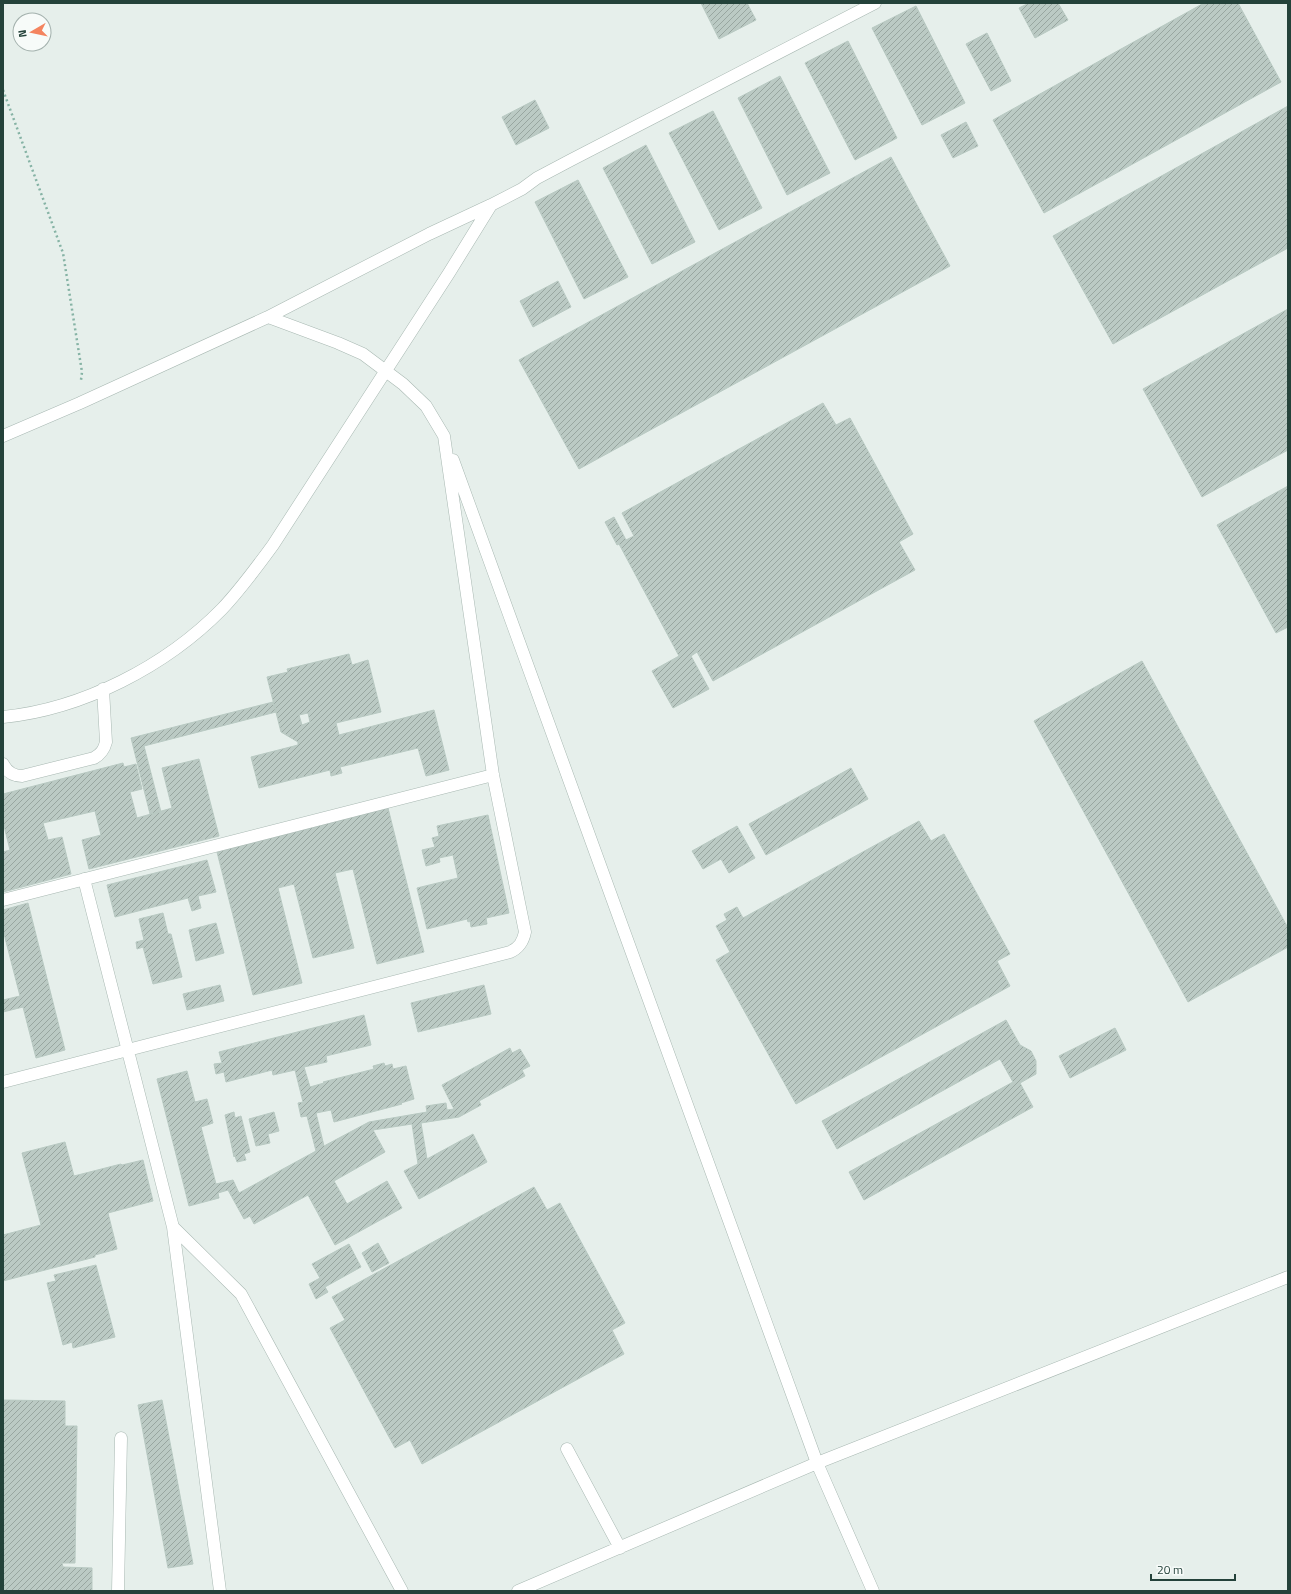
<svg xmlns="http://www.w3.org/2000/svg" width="1291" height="1594" font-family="'Titillium Web',sans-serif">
	<defs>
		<pattern id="building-hatch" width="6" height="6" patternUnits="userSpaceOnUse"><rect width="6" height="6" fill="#bbcac4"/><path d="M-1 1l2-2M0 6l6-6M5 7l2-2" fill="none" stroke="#98a6a0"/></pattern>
	</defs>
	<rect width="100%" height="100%" fill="#e6efeb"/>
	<path fill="url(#building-hatch)" stroke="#b8c9c2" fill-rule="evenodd" d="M701 3H747L756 20 719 39Z
		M1029 3H1058L1068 20 1035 38 1019 8Z
		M1204 3H1238L1281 82 1044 213 993 120Z
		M916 6 965 103 922 125 872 28Z
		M987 33 1011 81 991 91 966 44Z
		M848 41 897 138 855 160 805 63Z
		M780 76 830 173 787 195 738 98Z
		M535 100 549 128 516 145 502 117Z
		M1288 106V248L1113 344 1053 236Z
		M713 111 762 208 719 230 669 133Z
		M966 122 978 146 953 158 941 135Z
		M646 145 695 242 652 264 603 168Z
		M891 157 950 266 579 469 519 360Z
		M578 180 628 277 584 299 535 202Z
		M558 281 571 307 533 327 520 301Z
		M1288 309V450L1202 497 1143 389Z
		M823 403 836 425 850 418 913 534 899 542 915 570 713 681 697 652 691 656 709 689 673 708 652 671 679 656 619 544 617 545 605 522 614 517 626 540 634 536 622 513Z
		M1288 486V627L1276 633 1217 525Z
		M349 654 352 665 368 660 381 712 336 723 339 735 434 710 449 770 426 776 418 748 340 767 342 773 331 776 330 770 259 788 251 757 298 745V742L281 732 267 677 288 672 287 669ZM308 713 310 722 302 725 299 715Z
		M1142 661 1288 928V947L1188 1002 1034 721Z
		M273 702 276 712 144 746 161 812 150 814 131 738Z
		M199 759 219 836 89 869 82 840 101 835 95 811 43 823 48 840 62 837 71 874 3 892V852L10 850 3 822V794L123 763 124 767 136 764 142 789 130 792 137 818 172 808 162 768Z
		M851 768 868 799 766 855 749 824Z
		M388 808 424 952 377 964 353 869 335 873 354 948 313 958 294 884 278 888 302 983 253 995 217 852Z
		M488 815 509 913 486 918 487 924 471 927 470 921 468 922 467 919 427 929 417 888 458 878 453 855 439 858 440 862 426 866 422 850 435 847 432 838 439 836 437 826Z
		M919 821 931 841 944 834 1010 954 997 961 1010 986 796 1104 716 960 730 952 716 926 727 920 724 914 737 907 743 918Z
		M737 826 755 858 729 873 721 859 703 869 692 851Z
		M207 860 216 892 198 896 201 908 192 911 188 898 115 917 107 885Z
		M28 903 65 1050 36 1058 23 1007 3 1012V1000L20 996 3 930V910Z
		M163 913 168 934H171L182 977 153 984 143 947 137 949 136 942 144 940 139 919Z
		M216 923 224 953 196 961 189 930Z
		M220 985 224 1001 187 1010 183 994Z
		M484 985 491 1014 418 1032 411 1003Z
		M364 1015 371 1045 326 1056 327 1062 304 1067 310 1087 324 1083 323 1082 374 1069 373 1066 384 1063 385 1066 392 1064 393 1069 406 1066 414 1099 401 1103 402 1104 334 1122 331 1110 316 1113 324 1146 369 1122 427 1112 426 1106 446 1103 447 1110 454 1109 442 1085 510 1048 512 1053 520 1049 530 1066 522 1070 525 1076 479 1101 481 1105 459 1117 421 1123 427 1159 473 1134 487 1162 419 1199 404 1171 418 1164 412 1124 373 1130 385 1152 334 1181 347 1204 387 1181 402 1208 335 1245 308 1195 254 1224 250 1216 244 1219 228 1190 218 1193 219 1198 189 1206 157 1079 187 1071 195 1102 207 1099 213 1123 201 1127 216 1184 233 1180 239 1193 316 1151 307 1116 301 1117 298 1103 303 1102 295 1070 273 1075 272 1070 226 1082 224 1072 216 1074 214 1064 222 1063 219 1052Z
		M1006 1020 1020 1045 1031 1051 1036 1061V1074L1020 1083 1033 1107 864 1200 849 1172 1013 1082 1000 1059 837 1149 822 1121Z
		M1115 1028 1126 1050 1070 1078 1059 1056Z
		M234 1112 235 1118 241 1116 250 1152 244 1154 246 1160 237 1162 235 1156 234 1157 225 1115Z
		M274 1112 279 1131 268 1134 270 1143 256 1146 249 1119Z
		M65 1142 74 1176 121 1164 122 1165 143 1160 153 1201 108 1213 117 1249 95 1255V1257L3 1281V1235L41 1225 22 1153Z
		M534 1187 547 1210 560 1203 625 1323 612 1330 624 1354 422 1464 410 1440 395 1448 330 1328 345 1320 332 1297Z
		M378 1243 389 1263 372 1272 362 1253Z
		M349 1244 361 1267 325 1287 328 1292 316 1299 309 1284 320 1278 312 1264Z
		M96 1265 115 1337 73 1348 72 1342 63 1345 47 1283 56 1281 54 1275Z
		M3 1400 65 1401V1426H77L75 1563H62L63 1567 92 1568V1591H3Z
		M162 1400 193 1564 168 1568 138 1405Z"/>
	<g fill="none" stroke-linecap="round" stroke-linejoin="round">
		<g stroke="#a8b8b2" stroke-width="13">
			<path id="service" d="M3 436 80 403 268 317 429 234 491 205 522 189 537 178 571 160 875 3
				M453 460 817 1463 873 1591
				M3 717C83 709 166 666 222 609 241 589 257 567 273 545L449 273 491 205
				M3 764C7 772 13 776 22 776L94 758C101 754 104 750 106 742L103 689
				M84 879 173 1227 220 1591
				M3 900 493 775
				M3 1082 510 952C519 948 523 942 525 932L493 775 444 436 426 406 403 384 363 354 338 343 268 317
				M173 1227 241 1294 402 1591
				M567 1449 620 1548
				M118 1591 121 1438
				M518 1591 817 1463 1288 1277"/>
		</g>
		<path stroke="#86b3a5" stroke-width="2.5" stroke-dasharray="2 3" stroke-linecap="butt" d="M3 90 63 253 82 372 81 380"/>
		<use href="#service" stroke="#fff" stroke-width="12"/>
	</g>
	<rect width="1291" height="1594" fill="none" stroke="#24423a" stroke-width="8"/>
	<g transform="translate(32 32) rotate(261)"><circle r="19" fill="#f7fbf9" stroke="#a3b1ad"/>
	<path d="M0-3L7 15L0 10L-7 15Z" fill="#f4845f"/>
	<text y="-6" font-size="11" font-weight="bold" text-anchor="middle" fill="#24423a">N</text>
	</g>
	<path d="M1151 1574v6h84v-6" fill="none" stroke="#24423a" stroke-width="2"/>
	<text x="1157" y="1574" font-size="12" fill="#24423a" stroke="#f7fbf9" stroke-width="3" paint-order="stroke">20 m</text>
</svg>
